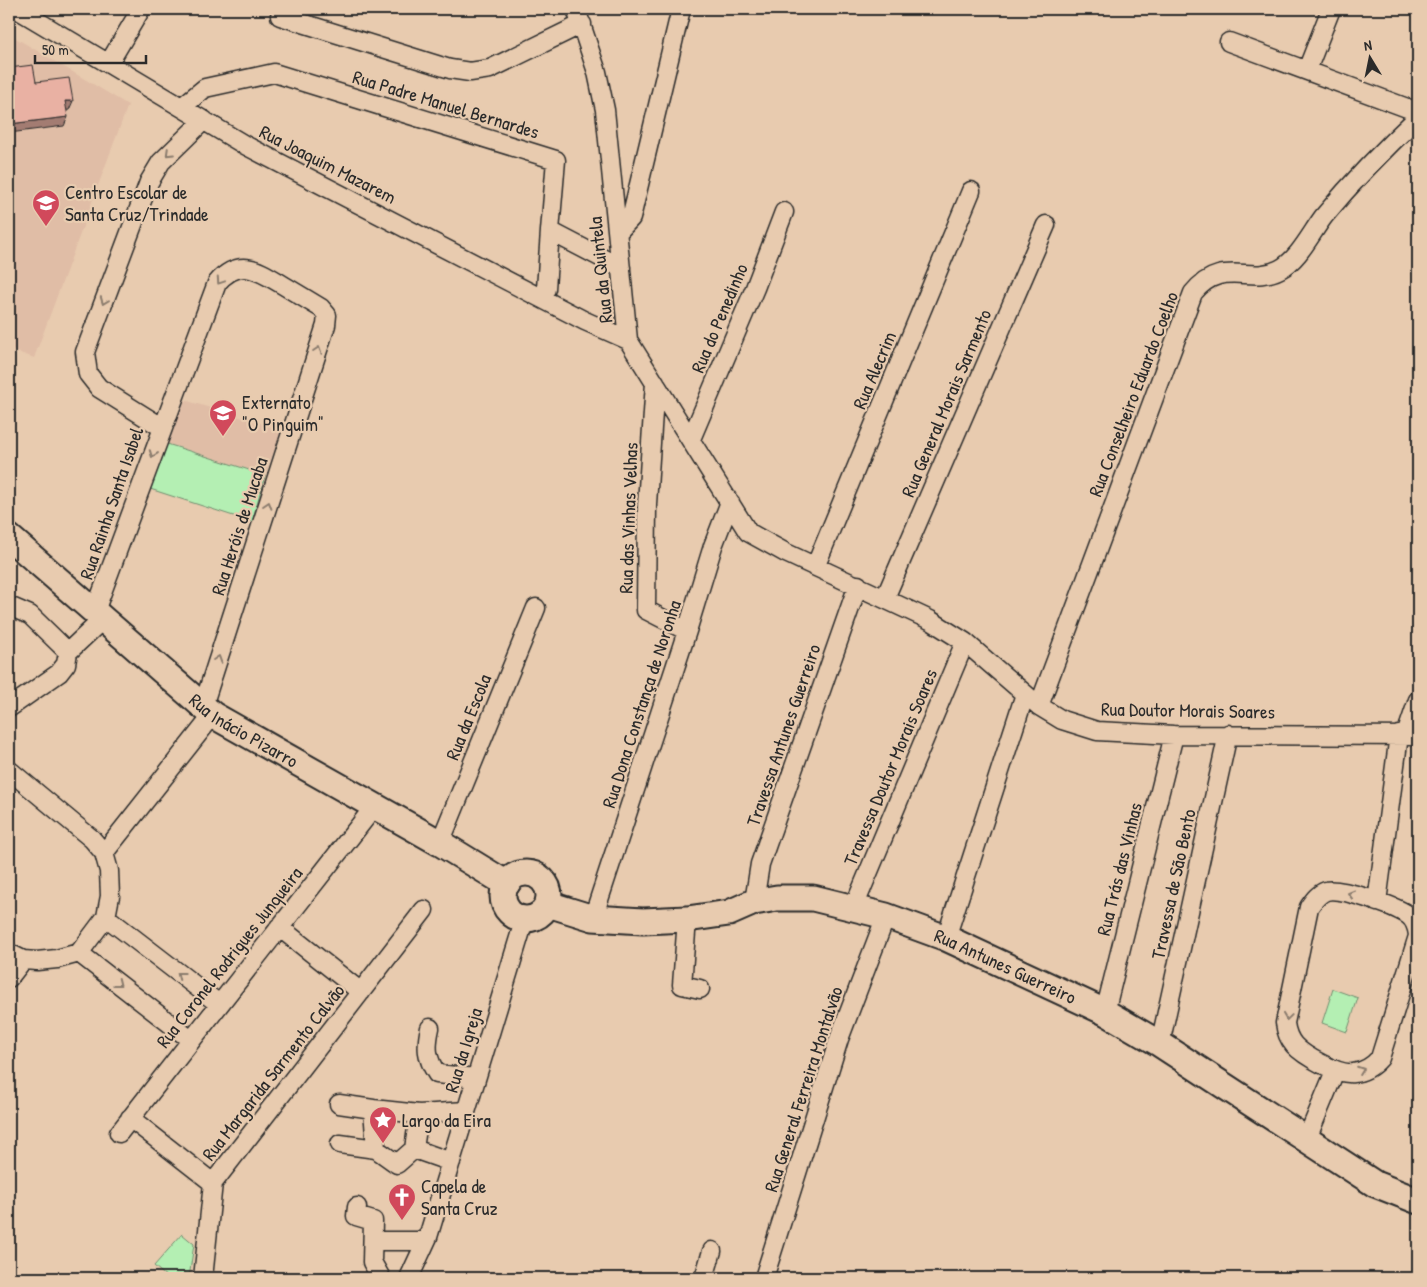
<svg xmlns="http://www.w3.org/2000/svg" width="1427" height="1287" font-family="'Patrick Hand',sans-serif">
	<rect width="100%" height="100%" fill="#e8cbaf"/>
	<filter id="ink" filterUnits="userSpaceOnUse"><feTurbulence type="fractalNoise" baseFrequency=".02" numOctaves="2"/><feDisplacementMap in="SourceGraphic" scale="10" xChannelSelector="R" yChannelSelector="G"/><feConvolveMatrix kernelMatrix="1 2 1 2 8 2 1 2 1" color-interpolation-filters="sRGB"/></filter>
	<g filter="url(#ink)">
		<path fill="#e0bda6" d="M9 34 128 105 34 358 9 349Z
			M181 399 282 430 265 475 164 443Z"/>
		<path fill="#b4efb3" stroke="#708d6f" d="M164 443 265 475 252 522 147 488Z
			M1333 989 1358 998 1347 1032 1322 1023Z
			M182 1234 194 1244 189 1278H168L154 1266Z"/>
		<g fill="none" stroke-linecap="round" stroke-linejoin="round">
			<g stroke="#2b2b2b" stroke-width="21">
				<path id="minor" d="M17 9 243 144 585 321 628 340
					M576 9 597 72 605 110 628 340 748 532 786 553 930 620 965 642 1039 706 1062 720 1097 731 1174 735 1418 736
					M280 16 450 69 470 72 490 69 582 24
					M1229 42 1418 112
					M109 63 141 9
					M1307 70 1331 9
					M183 106 205 88 274 73 556 160 550 231 621 268
					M618 232 631 218 681 9
					M546 289 550 231
					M655 382 647 504 646 610 687 631
					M163 428 217 283C240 256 259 271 283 285 296 293 308 300 321 308L327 315 326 325 203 706
					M691 439 755 288 784 212
					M816 565 971 191
					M885 598 1046 225
					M9 606 30 615 68 652
					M95 611 163 428 99 388 88 374 85 352 149 182 161 162 204 120
					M1039 706 1193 293C1222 257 1250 285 1280 269 1299 259 1311 233 1324 216 1353 181 1385 148 1418 117
					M9 708 59 673 66 664 68 652 104 618
					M1406 735 1418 700
					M9 770 92 839 104 853 109 871 110 896 106 917 79 953 57 959 37 961 23 960 9 953
					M440 843 536 608
					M104 853 213 715
					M754 902 760 864 858 585
					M1377 902 1399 735
					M854 907 965 642
					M106 917 219 1004
					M593 918 687 631 713 546 730 502
					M687 919 682 985 700 989
					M279 927 361 992
					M1418 935C1417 927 1415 920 1408 915 1395 906 1340 887 1326 891 1318 894 1314 900 1309 907L1285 1023C1286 1031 1288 1038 1294 1045 1304 1056 1338 1075 1353 1073 1364 1072 1373 1066 1380 1058L1418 936
					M946 938 1025 694
					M79 953 191 1040
					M9 978 23 960
					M1105 1012 1174 735
					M430 1028C426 1046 426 1058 437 1074L476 1078
					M1160 1044 1228 734
					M339 1104 373 1109
					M130 1118 213 1183
					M119 1133 374 807
					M1306 1141 1335 1071
					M340 1144 376 1149
					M414 1149 419 1114
					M451 1162 414 1149 397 1164 376 1149 373 1109 419 1114 466 1111
					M357 1207 356 1216 373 1221 372 1262 381 1278
					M374 1241H426
					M203 1278 213 1183 424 910
					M409 1278 428 1237 525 918
					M704 1278 712 1251
					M764 1278 839 1039 886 916"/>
			</g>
			<g stroke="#2b2b2b" stroke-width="29">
				<g id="secondary">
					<path id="s1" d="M9 537 213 715 440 843 507 884"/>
					<circle cx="526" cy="896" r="23"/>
					<path id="s2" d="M548 904 593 918 643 921 687 919 729 913 754 902 777 898H813L886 916 946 938 1105 1012 1160 1044 1375 1184 1418 1201"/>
				</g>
			</g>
			<use href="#minor" stroke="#e8cbaf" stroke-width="18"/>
			<use href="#secondary" stroke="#e8cbaf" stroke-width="25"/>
		</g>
		<path fill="#a37c72" stroke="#2b2b2b" d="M65 101H73L69 110 62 111Z
			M68 117 64 126 9 133V124Z"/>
		<path fill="#e9b1a3" stroke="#2b2b2b" d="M33 65 36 82 69 78 73 101H65L68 117 9 124V68Z"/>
		<defs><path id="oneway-chevron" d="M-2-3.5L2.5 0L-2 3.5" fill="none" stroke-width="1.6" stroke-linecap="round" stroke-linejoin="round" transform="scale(1.25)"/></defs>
		<g stroke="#8a7b6d">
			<use href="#oneway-chevron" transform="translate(169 153) rotate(136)"/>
			<use href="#oneway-chevron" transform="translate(220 281) rotate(124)"/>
			<use href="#oneway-chevron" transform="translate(104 301) rotate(111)"/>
			<use href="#oneway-chevron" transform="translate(318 350) rotate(-72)"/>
			<use href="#oneway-chevron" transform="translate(153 454) rotate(110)"/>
			<use href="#oneway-chevron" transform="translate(268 505) rotate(-72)"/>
			<use href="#oneway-chevron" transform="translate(218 659) rotate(-72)"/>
			<use href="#oneway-chevron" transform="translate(1351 894) rotate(-164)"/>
			<use href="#oneway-chevron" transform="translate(180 975) rotate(-142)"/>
			<use href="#oneway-chevron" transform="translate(118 983) rotate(38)"/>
			<use href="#oneway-chevron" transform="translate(1287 1017) rotate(98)"/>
			<use href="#oneway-chevron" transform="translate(1361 1070) rotate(-20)"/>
		</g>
	</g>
	<defs>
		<g id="school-pin" transform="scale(1.4375)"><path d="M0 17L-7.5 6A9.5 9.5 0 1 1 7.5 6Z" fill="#d1495b" stroke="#e8cbaf"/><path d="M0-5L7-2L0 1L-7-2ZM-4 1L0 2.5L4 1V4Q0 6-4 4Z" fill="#fff"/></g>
		<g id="sight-pin" transform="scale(1.4375)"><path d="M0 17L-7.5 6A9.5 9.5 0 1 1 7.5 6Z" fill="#d1495b" stroke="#e8cbaf"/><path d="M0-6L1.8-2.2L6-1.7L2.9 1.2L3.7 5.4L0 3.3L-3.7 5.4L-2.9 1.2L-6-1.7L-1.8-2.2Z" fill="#fff"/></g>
		<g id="church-pin" transform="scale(1.4375)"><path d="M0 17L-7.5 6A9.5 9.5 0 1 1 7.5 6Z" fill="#d1495b" stroke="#e8cbaf"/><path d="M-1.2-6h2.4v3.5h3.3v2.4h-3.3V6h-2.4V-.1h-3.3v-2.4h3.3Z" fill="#fff"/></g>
	</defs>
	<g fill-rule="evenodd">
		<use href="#school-pin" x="46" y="203"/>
		<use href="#school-pin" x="223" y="413"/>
		<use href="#sight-pin" x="383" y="1120"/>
		<use href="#church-pin" x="402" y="1197"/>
	</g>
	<g text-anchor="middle" stroke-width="4.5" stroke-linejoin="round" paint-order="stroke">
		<g font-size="19" fill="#2b2b2b" stroke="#e8cbaf">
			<text transform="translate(446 104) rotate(17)" y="7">Rua Padre Manuel Bernardes</text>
			<text transform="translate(328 164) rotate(27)" y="7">Rua Joaquim Mazarem</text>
			<text transform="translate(600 270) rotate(-96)" y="7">Rua da Quintela</text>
			<text transform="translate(719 318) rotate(-67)" y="7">Rua do Penedinho</text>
			<text transform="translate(874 370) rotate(-67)" y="7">Rua Alecrim</text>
			<text transform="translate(1133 394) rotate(-69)" y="7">Rua Conselheiro Eduardo Coelho</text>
			<text transform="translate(946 403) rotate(-67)" y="7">Rua General Morais Sarmento</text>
			<text transform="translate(111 503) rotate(-71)" y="7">Rua Rainha Santa Isabel</text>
			<text transform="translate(628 518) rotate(-88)" y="7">Rua das Vinhas Velhas</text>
			<text transform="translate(239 526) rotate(-72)" y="7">Rua Heróis de Mucaba</text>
			<text transform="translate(641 704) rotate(-72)" y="7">Rua Dona Constança de Noronha</text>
			<text transform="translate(1188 710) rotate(1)" y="7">Rua Doutor Morais Soares</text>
			<text transform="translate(468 717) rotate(-68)" y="7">Rua da Escola</text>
			<text dy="7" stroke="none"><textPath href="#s1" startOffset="305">Rua Inácio Pizarro</textPath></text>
			<text transform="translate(783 735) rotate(-71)" y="7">Travessa Antunes Guerreiro</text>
			<text transform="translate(890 767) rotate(-67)" y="7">Travessa Doutor Morais Soares</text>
			<text transform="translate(1119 869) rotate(-76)" y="7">Rua Trás das Vinhas</text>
			<text transform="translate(1173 884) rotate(-78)" y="7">Travessa de São Bento</text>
			<text transform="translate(229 957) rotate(-52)" y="7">Rua Coronel Rodrigues Junqueira</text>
			<text dy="7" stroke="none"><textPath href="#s2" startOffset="475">Rua Antunes Guerreiro</textPath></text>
			<text transform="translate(463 1050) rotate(-73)" y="7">Rua da Igreja</text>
			<text transform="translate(273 1072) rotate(-52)" y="7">Rua Margarida Sarmento Calvão</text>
			<text transform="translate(803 1089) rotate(-72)" y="7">Rua General Ferreira Montalvão</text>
		</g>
		<g font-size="19" fill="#2b2b2b" stroke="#e8cbaf" text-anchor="start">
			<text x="65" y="199">Centro Escolar de<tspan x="65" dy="22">Santa Cruz/Trindade</tspan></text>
			<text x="242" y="409">Externato<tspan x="242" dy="22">"O Pinguim"</tspan></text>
			<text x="402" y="1127">Largo da Eira</text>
			<text x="421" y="1193">Capela de<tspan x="421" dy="22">Santa Cruz</tspan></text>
		</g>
	</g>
	<rect width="1427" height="1287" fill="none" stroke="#e8cbaf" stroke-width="30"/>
	<rect x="15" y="15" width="1397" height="1257" fill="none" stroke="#2b2b2b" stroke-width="2" filter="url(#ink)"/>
	<g transform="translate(1370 58) rotate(350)" stroke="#e8cbaf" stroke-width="4" paint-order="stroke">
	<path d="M0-4L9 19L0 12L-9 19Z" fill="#2b2b2b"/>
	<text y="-8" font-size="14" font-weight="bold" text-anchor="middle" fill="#2b2b2b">N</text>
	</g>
	<path d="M35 55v8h111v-8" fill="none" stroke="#2b2b2b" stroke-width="2.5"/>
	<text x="42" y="55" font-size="15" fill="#2b2b2b" stroke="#e8cbaf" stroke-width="4" paint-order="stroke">50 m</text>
</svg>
